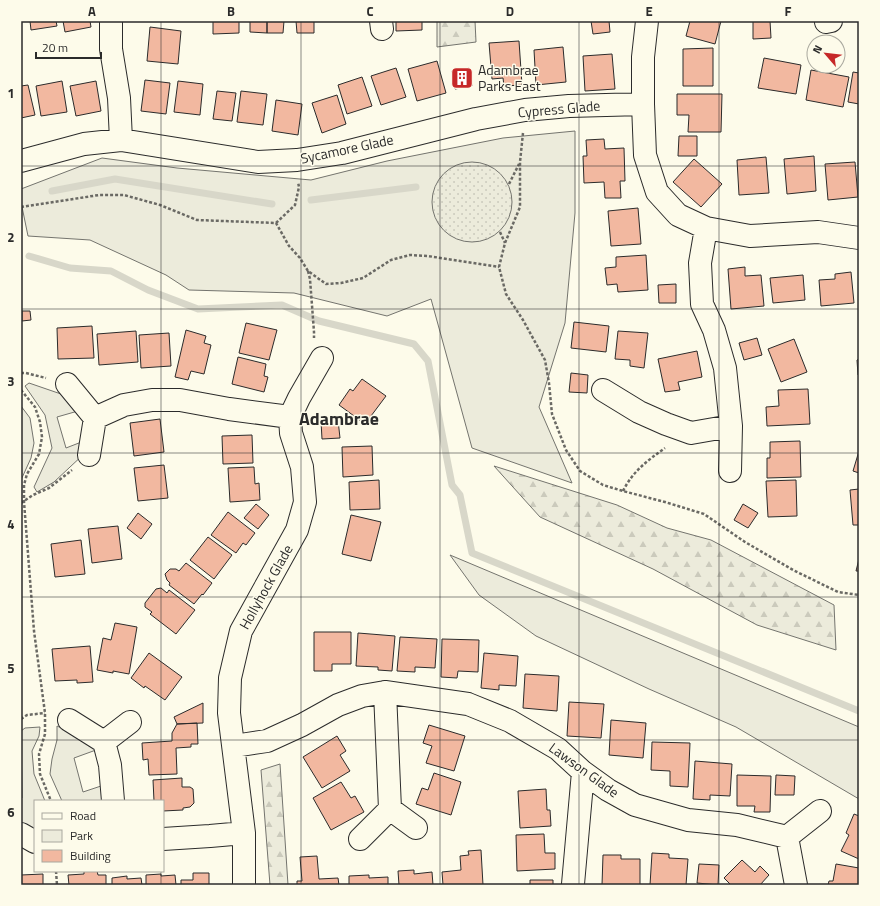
<svg xmlns="http://www.w3.org/2000/svg" width="880" height="906" font-family="'Titillium Web',sans-serif">
	<defs>
		<pattern id="forest-firs" width="22" height="20" patternUnits="userSpaceOnUse"><rect width="22" height="20" fill="#ecebdb"/><path d="M5 1l3.5 6h-7zM16 11l3.5 6h-7z" fill="#cbcabc"/></pattern>
		<pattern id="park-dots" width="8" height="8" patternUnits="userSpaceOnUse"><rect width="8" height="8" fill="#ecebdb"/><path d="M2 2h.1M6 6h.1" fill="none" stroke="#cbcabc" stroke-width="1.8" stroke-linecap="round"/></pattern>
	</defs>
	<rect width="100%" height="100%" fill="#fdfbea"/>
	<path fill="#ecebdb" stroke="#74746e" d="M575 131V213L565 323 539 407 572 483 472 448 431 299 387 316 294 293 189 290 166 275 90 240 28 236 21 202V189L102 158 177 168 311 180 387 161 503 138Z
		M29 383 61 394 78 411 57 417 66 448 84 441 85 453 54 482 37 492 34 487 52 448 45 415 25 386Z
		M21 406 30 418 34 443 31 458 21 480Z
		M450 555 859 727V799L736 727 649 689 536 636 479 595Z
		M57 726 77 735 96 750 74 758 83 792 107 784 105 801H62L50 774 52 759 57 740Z
		M40 727 39 736 32 751 34 774 45 801H35V831L21 823V798H22L21 731 25 728Z"/>
	<path fill="url(#forest-firs)" stroke="#74746e" d="M437 21H475L476 42 437 47Z
		M494 466 617 505 667 528 711 540 834 605 836 650 757 625 653 569 540 517Z
		M280 764 288 885H270L261 770Z"/>
	<path fill="url(#park-dots)" stroke="#74746e" d="M432 202a40 40 0 1 1 80 0a40 40 0 1 1-80 0Z"/>
	<g fill="none" stroke-linecap="round" stroke-linejoin="round">
		<path stroke="#d8d7c9" stroke-width="7" d="M52 191 115 179 272 204
			M311 200 416 187
			M29 256 70 268 111 271 148 290 198 309 282 305 319 321 414 344 428 361 452 485 460 495 472 553 859 711"/>
	</g>
	<path fill="#f2b8a0" stroke="#2b2b2b" d="M30 21H56L57 26 31 30Z
		M63 21H90L91 27 65 32Z
		M213 21H239V33L213 34Z
		M250 21H267V33L250 32Z
		M267 21H284L283 33H267Z
		M296 21H314V33H297Z
		M396 21H422V30L396 31Z
		M591 21H609L610 32 593 34Z
		M690 21H721L715 44 686 36Z
		M753 21H770L771 38 753 39Z
		M150 27 181 31 178 64 147 61Z
		M519 41 522 85 504 86 503 78 492 79 489 43Z
		M563 47 566 82 536 85 534 50Z
		M713 48V86H683V49Z
		M612 54 615 89 585 91 583 56Z
		M764 58 801 65 796 94 758 88Z
		M437 61 446 93 417 101 408 69Z
		M396 68 406 97 381 105 371 76Z
		M469 68 472 86 455 89 452 71Z
		M811 70 849 77 843 107 806 100Z
		M853 72 859 73V104L848 102Z
		M362 77 372 106 347 114 338 85Z
		M145 80 170 83 166 114 141 111Z
		M62 81 67 112 41 116 36 86Z
		M96 81 101 111 76 116 70 86Z
		M178 81 203 84 200 115 174 112Z
		M28 85 35 115 21 118V86Z
		M217 91 236 93 232 121 213 119Z
		M241 91 267 94 263 125 237 122Z
		M677 94H722L721 132H688L689 115H677Z
		M337 95 346 124 322 133 312 103Z
		M276 100 302 104 298 135 272 131Z
		M679 136H697V156H678Z
		M604 139 605 149 624 148 625 181H620L621 198H605L604 182 584 183 583 156H587L586 140Z
		M814 156 816 191 787 194 784 159Z
		M766 157 769 193 739 195 737 160Z
		M694 159 722 184 701 207 673 182Z
		M855 162 858 197 828 200 825 164Z
		M638 208 641 244 611 246 608 211Z
		M646 255 648 290 618 292 617 284 607 285 605 268 616 267V257Z
		M745 267V276L761 275 764 306 731 309 728 269Z
		M851 272 854 303 821 306 819 280 835 279V274Z
		M803 275 805 300 773 303 770 278Z
		M676 284V303H659L658 285Z
		M22 311H30L31 320 22 321Z
		M574 322 609 326 606 352 571 348Z
		M246 323 277 330 269 360 239 353Z
		M92 326 94 358 58 359 57 328Z
		M186 330 206 336 204 343 211 345 204 374 191 371 188 380 175 377Z
		M136 331 138 362 99 365 97 334Z
		M618 331 648 333 644 368 630 366V360L615 359Z
		M169 333 171 366 141 368 139 335Z
		M757 338 762 355 744 360 739 343Z
		M794 339 807 372 781 382 768 349Z
		M697 351 702 377 678 382 680 390 665 392 658 359Z
		M238 357 266 364 264 376 268 377 264 392 232 384Z
		M859 359V375H858L857 360Z
		M571 373 588 375 587 393 569 392Z
		M362 379 386 396 365 424 339 405 350 389 353 391Z
		M808 389 810 424 767 426 766 407 779 406 778 390Z
		M160 419 164 452 134 456 130 423Z
		M338 420 340 438 322 439 321 421Z
		M252 435 253 463 223 464 222 436Z
		M800 441 801 477 767 478V458H770V442Z
		M372 446 373 475 343 477 342 447Z
		M859 451V473L853 471Z
		M164 465 168 498 138 501 134 468Z
		M254 467 255 484 259 483 260 500 230 502 228 468Z
		M379 480 380 509 350 510 349 482Z
		M796 480 797 516 768 517 766 481Z
		M859 489V525H853L850 490Z
		M256 504 269 515 258 529 244 518Z
		M743 504 758 513 748 528 734 520Z
		M228 512 255 533 246 545 243 543 236 553 211 535Z
		M138 513 152 524 141 539 127 528Z
		M351 515 381 522 371 561 342 554Z
		M118 526 122 559 92 563 88 529Z
		M208 537 232 555 214 579 190 560Z
		M81 540 85 574 55 577 51 544Z
		M859 559V571H856Z
		M186 563 212 583 203 595 202 594 194 604 169 585 170 583 167 580 165 574 170 569H176L179 571Z
		M161 588 167 593 169 590 195 610 176 634 150 614 152 612 145 607V603L156 589Z
		M115 623 137 627 129 674 113 671V673L97 670 103 638 111 640Z
		M314 632H351V664H332V671H314Z
		M358 633 395 636 392 671 378 670V667L356 666Z
		M400 637 437 639 435 668 415 667V672L397 671Z
		M442 639 479 640 478 672 458 671 457 678 441 677Z
		M90 646 93 682 77 683V680L55 681 52 649Z
		M149 653 182 677 165 700 145 686 144 688 131 678Z
		M484 653 518 656 516 686 499 685V690L481 688Z
		M525 674 559 676 557 711 523 708Z
		M569 702 604 704 601 738 567 736Z
		M203 703V723L177 724 174 717Z
		M611 720 646 723 643 758 609 755Z
		M197 723 198 744H191V747L176 748 177 774 149 775 148 759 143 760 142 743 172 741V733L177 724Z
		M429 725 465 736 454 771 426 763 432 746 423 743Z
		M337 736 346 751 340 755 350 771 322 788 303 757Z
		M652 742 690 743 688 787 670 786V771L651 770Z
		M695 761 732 764 730 796 710 795V800L693 799Z
		M434 773 461 782 451 815 416 804 422 788 428 790Z
		M737 775 771 776 770 812H754L755 806H737Z
		M776 775 795 776 794 795H775Z
		M182 778V787H190L193 789 194 803 190 807 183 808V810L163 811V801H154L153 780Z
		M341 782 351 798 355 796 364 812 331 830 313 798Z
		M546 789 547 810H550L551 826 520 828 518 791Z
		M854 814 859 816V859L841 851 849 835 846 833Z
		M544 834 545 853H555V869L517 871 516 835Z
		M481 850 483 885H443L442 872 461 870 460 856 469 855 468 851Z
		M652 853 669 854V858L688 859 686 885H650Z
		M603 855H621V859H640V885H602Z
		M317 856 319 879 338 878 339 885H297V881H302L300 857Z
		M742 860 755 872 760 866 769 875 760 885H731L724 878Z
		M699 864 719 865 718 885 697 883Z
		M836 864 859 868V885H828L829 881H833Z
		M414 870V874L432 872 433 885H399L398 871Z
		M84 871H97L98 875H106V885H69L68 875 84 874Z
		M193 873H209V885H181V880H193Z
		M43 874V885H21V875Z
		M161 874V876L175 875 176 885H146V875Z
		M369 875V878L388 877V885H349V876Z
		M127 876V879L141 878 142 885H112V878Z
		M530 880H553V885H530Z"/>
	<g fill="none" stroke-linecap="round" stroke-linejoin="round">
		<g stroke="#2b2b2b" stroke-width="24">
			<path id="minor" d="M111 21V49L119 98 121 140
				M381 21 382 29
				M826 22 831 21
				M643 104 645 155 657 192 678 215 706 228 750 236 818 232 859 238
				M21 161 84 144 121 140 258 162 297 160 342 153 476 119 525 110 569 106 643 104V57L647 21
				M706 228 700 263 702 304 714 330 725 368 731 426 730 471
				M67 384 95 418
				M603 390 639 412 666 424 691 433 731 426
				M290 417 299 398 322 358
				M89 455 95 418 124 405 152 400H180L229 409 290 417 291 433 302 467 305 502 297 530 241 631 230 678 229 713 244 833V885
				M385 692 390 809 416 828
				M69 720 104 742 110 765 113 801
				M104 742 130 722
				M234 746 267 741 302 725 338 705 362 696 385 692 468 704 510 721 558 749 583 772 608 790 635 805 688 820 737 825 787 837 820 811
				M21 834 35 842
				M787 837 796 885
				M163 839 210 836 244 833
				M360 839 390 809
				M573 884 583 772"/>
		</g>
		<path stroke="#6a6964" stroke-width="2.5" stroke-dasharray="3 2" stroke-linecap="butt" d="M523 133 520 162V207L505 243 499 267 506 294 523 320 545 360 549 383 552 414 566 450 580 471 603 485 623 491 665 502 704 514 745 542 793 570 838 592 859 595
			M509 184 519 164
			M21 207 99 195H124L160 205 197 220 276 223 289 246 300 258 308 271 326 284 341 283 363 278 391 260 410 255 428 256 499 267
			M276 223 295 205 299 187 298 182
			M500 232 505 243
			M308 271 310 279 314 332V338
			M21 373H26L46 378
			M21 390 35 407 40 422 42 437 39 454 27 474 24 485V502L34 631 45 713V734L39 754 40 774 51 801
			M623 491C633 471 647 461 665 448
			M21 503 33 495 49 488 72 470
			M21 719 27 715 45 713
			M56 871 57 885"/>
		<use href="#minor" stroke="#fdfbea" stroke-width="22"/>
	</g>
	<path fill="none" stroke="#2b2b2b" stroke-width="1" stroke-opacity="0.55" d="M161 21V801M301 21V885M440 21V885M579 21V885M719 21V885M21 166H859M21 309H859M21 453H859M21 597H859M21 740H859M161 871V885"/>
	<defs>
		<g id="building-square" transform="scale(1.15)"><rect x="-9" y="-9" width="18" height="18" rx="4" fill="#c62828" stroke="#fdfbea"/><path d="M-4-6H4V6H1V3H-1V6H-4ZM-2.5-4.3h1.7v1.8h-1.7ZM.8-4.3h1.7v1.8H.8ZM-2.5-1h1.7V.8h-1.7ZM.8-1h1.7V.8H.8Z" fill="#fff"/></g>
	</defs>
	<g fill-rule="evenodd">
		<use href="#building-square" x="462" y="78"/>
	</g>
	<g text-anchor="middle" stroke-width="3" stroke-linejoin="round" paint-order="stroke">
		<g font-size="14" fill="#2b2b2b" stroke="#fdfbea" text-anchor="start">
			<text x="478" y="75">Adambrae<tspan x="478" dy="16">Parks East</tspan></text>
		</g>
		<g font-size="14" fill="#2b2b2b" stroke="#fdfbea">
			<text transform="translate(559 109) rotate(-5)" y="5">Cypress Glade</text>
			<text transform="translate(347 149) rotate(-12)" y="5">Sycamore Glade</text>
			<text transform="translate(266 587) rotate(-61)" y="5">Hollyhock Glade</text>
			<text transform="translate(584 770) rotate(36)" y="5">Lawson Glade</text>
		</g>
		<g font-size="18" font-weight="bold" fill="#2b2b2b" stroke="#fdfbea">
			<text x="339" y="425">Adambrae</text>
		</g>
	</g>
	<rect width="880" height="906" fill="none" stroke="#fdfbea" stroke-width="44"/>
	<rect x="34" y="800" width="130" height="72" fill="#fdfbea" stroke="#a9a89e"/>
	<rect x="42" y="813" width="20" height="6" fill="#fdfbea" stroke="#a9a89e"/>
	<text x="70" y="820" font-size="12" fill="#2b2b2b">Road</text>
	<rect x="42" y="830" width="20" height="12" fill="#ecebdb" stroke="#a9a89e"/>
	<text x="70" y="840" font-size="12" fill="#2b2b2b">Park</text>
	<rect x="42" y="850" width="20" height="12" fill="#f2b8a0" stroke="#a9a89e"/>
	<text x="70" y="860" font-size="12" fill="#2b2b2b">Building</text>
	<g transform="translate(826 54) rotate(298)"><circle r="19" fill="#fdfbea" stroke="#a9a89e"/>
	<path d="M0-3L7 15L0 10L-7 15Z" fill="#c62828"/>
	<text y="-6" font-size="11" font-weight="bold" text-anchor="middle" fill="#2b2b2b">N</text>
	</g>
	<path d="M36 52v6h65v-6" fill="none" stroke="#2b2b2b" stroke-width="2"/>
	<text x="42" y="52" font-size="12" fill="#2b2b2b" stroke="#fdfbea" stroke-width="3" paint-order="stroke">20 m</text>
	<rect x="22" y="22" width="836" height="862" fill="none" stroke="#2b2b2b" stroke-width="1.5"/>
	<g font-size="13" text-anchor="middle" font-weight="bold" fill="#2b2b2b">
		<text x="92" y="16">A</text>
		<text x="231" y="16">B</text>
		<text x="370" y="16">C</text>
		<text x="510" y="16">D</text>
		<text x="649" y="16">E</text>
		<text x="788" y="16">F</text>
		<text x="11" y="98">1</text>
		<text x="11" y="242">2</text>
		<text x="11" y="386">3</text>
		<text x="11" y="529">4</text>
		<text x="11" y="673">5</text>
		<text x="11" y="817">6</text>
	</g>
</svg>
